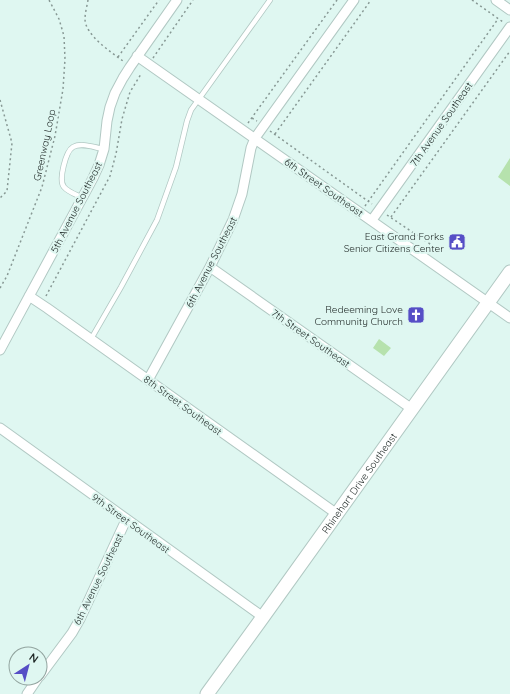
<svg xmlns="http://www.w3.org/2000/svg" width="510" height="694" font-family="Quicksand,sans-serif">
	<rect width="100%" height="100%" fill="#dff7f1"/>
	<path fill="#b6e2ad" d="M510 158V186L498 177Z
		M379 339 391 348 384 356 373 348Z"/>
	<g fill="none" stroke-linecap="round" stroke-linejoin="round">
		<g stroke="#b1c8c3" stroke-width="6">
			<path id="lane" d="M83 198C77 195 68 192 64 187 58 180 66 151 73 147 82 142 95 148 104 149
				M91 339 121 287 157 220 176 167 187 121 191 110 270 0"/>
		</g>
		<g stroke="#b1c8c3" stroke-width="11">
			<path id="street" d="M496 0 510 10
				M137 56 510 318
				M372 220 510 27
				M210 267 412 409
				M29 296 47 308 337 514
				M0 350 93 178 99 165 104 149 107 121 110 107 115 93 123 78 130 67 177 0
				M148 380 210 267 233 220 242 194 251 148 255 138 354 0
				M0 428 263 617
				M40 676 72 633 80 619 126 520
				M27 694 38 678"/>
		</g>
		<g stroke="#b1c8c3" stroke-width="15">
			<g id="secondary">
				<path id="s1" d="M207 694 263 617 510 272"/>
			</g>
		</g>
		<path stroke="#879894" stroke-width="1.5" stroke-dasharray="2 3" stroke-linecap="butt" d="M88 0C87 6 85 13 85 19 85 35 111 52 123 61
			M472 0 503 22
			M118 57 159 0
			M153 58 193 0
			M0 100 12 143 7 191 0 198
			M252 118 257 121
			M248 123 337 0
			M270 131 372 204
			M275 134 371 0
			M365 206 498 19
			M387 215 433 246
			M391 217 510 51
			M0 288 7 276 42 187 55 136 63 89 65 59 64 36 59 19 49 0
			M46 296 110 176 116 154 122 119 130 92 141 74"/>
		<use href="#lane" stroke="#fff" stroke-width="4.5"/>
		<use href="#street" stroke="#fff" stroke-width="9"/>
		<use href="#secondary" stroke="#fff" stroke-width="13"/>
	</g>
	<defs>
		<g id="civic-square" transform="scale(0.9)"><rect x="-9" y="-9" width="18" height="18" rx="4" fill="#564ec6" stroke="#dff7f1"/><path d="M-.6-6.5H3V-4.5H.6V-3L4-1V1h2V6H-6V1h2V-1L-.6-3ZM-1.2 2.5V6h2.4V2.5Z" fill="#fff"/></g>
		<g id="church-square" transform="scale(0.9)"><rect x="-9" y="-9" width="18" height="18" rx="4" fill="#564ec6" stroke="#dff7f1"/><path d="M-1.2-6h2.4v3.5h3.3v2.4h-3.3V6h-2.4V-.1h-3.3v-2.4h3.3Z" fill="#fff"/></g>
	</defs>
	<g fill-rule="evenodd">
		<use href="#civic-square" x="457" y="242"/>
		<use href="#church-square" x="416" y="315"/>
	</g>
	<g text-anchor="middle" stroke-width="4" stroke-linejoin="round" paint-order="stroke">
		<g font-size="10" fill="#1e2725" stroke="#dff7f1">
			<text transform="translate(441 124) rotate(-55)" y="4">7th Avenue Southeast</text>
			<text transform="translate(44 145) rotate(-78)" y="4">Greenway Loop</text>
			<text transform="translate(324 187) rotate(35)" y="4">6th Street Southeast</text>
			<text transform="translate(76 207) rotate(-63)" y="4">5th Avenue Southeast</text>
			<text transform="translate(211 262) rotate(-63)" y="4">6th Avenue Southeast</text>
			<text transform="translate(311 338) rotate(35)" y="4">7th Street Southeast</text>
			<text transform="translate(183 405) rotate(36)" y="4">8th Street Southeast</text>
			<text dy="4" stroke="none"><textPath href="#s1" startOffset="260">Rhinehart Drive Southeast</textPath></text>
			<text transform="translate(131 523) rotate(36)" y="4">9th Street Southeast</text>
			<text transform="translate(98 579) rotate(-64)" y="4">6th Avenue Southeast</text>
		</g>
		<g font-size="10" fill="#1e2725" stroke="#dff7f1" text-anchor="end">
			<text x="444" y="240">East Grand Forks<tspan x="444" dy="12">Senior Citizens Center</tspan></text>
			<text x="403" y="313">Redeeming Love<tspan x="403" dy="12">Community Church</tspan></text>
		</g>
	</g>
	<g transform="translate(28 666) rotate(36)"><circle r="19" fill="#dff7f1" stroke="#92a49f"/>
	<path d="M0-3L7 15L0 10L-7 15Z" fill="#564ec6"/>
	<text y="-6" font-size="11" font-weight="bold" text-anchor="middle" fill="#1e2725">N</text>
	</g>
</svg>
